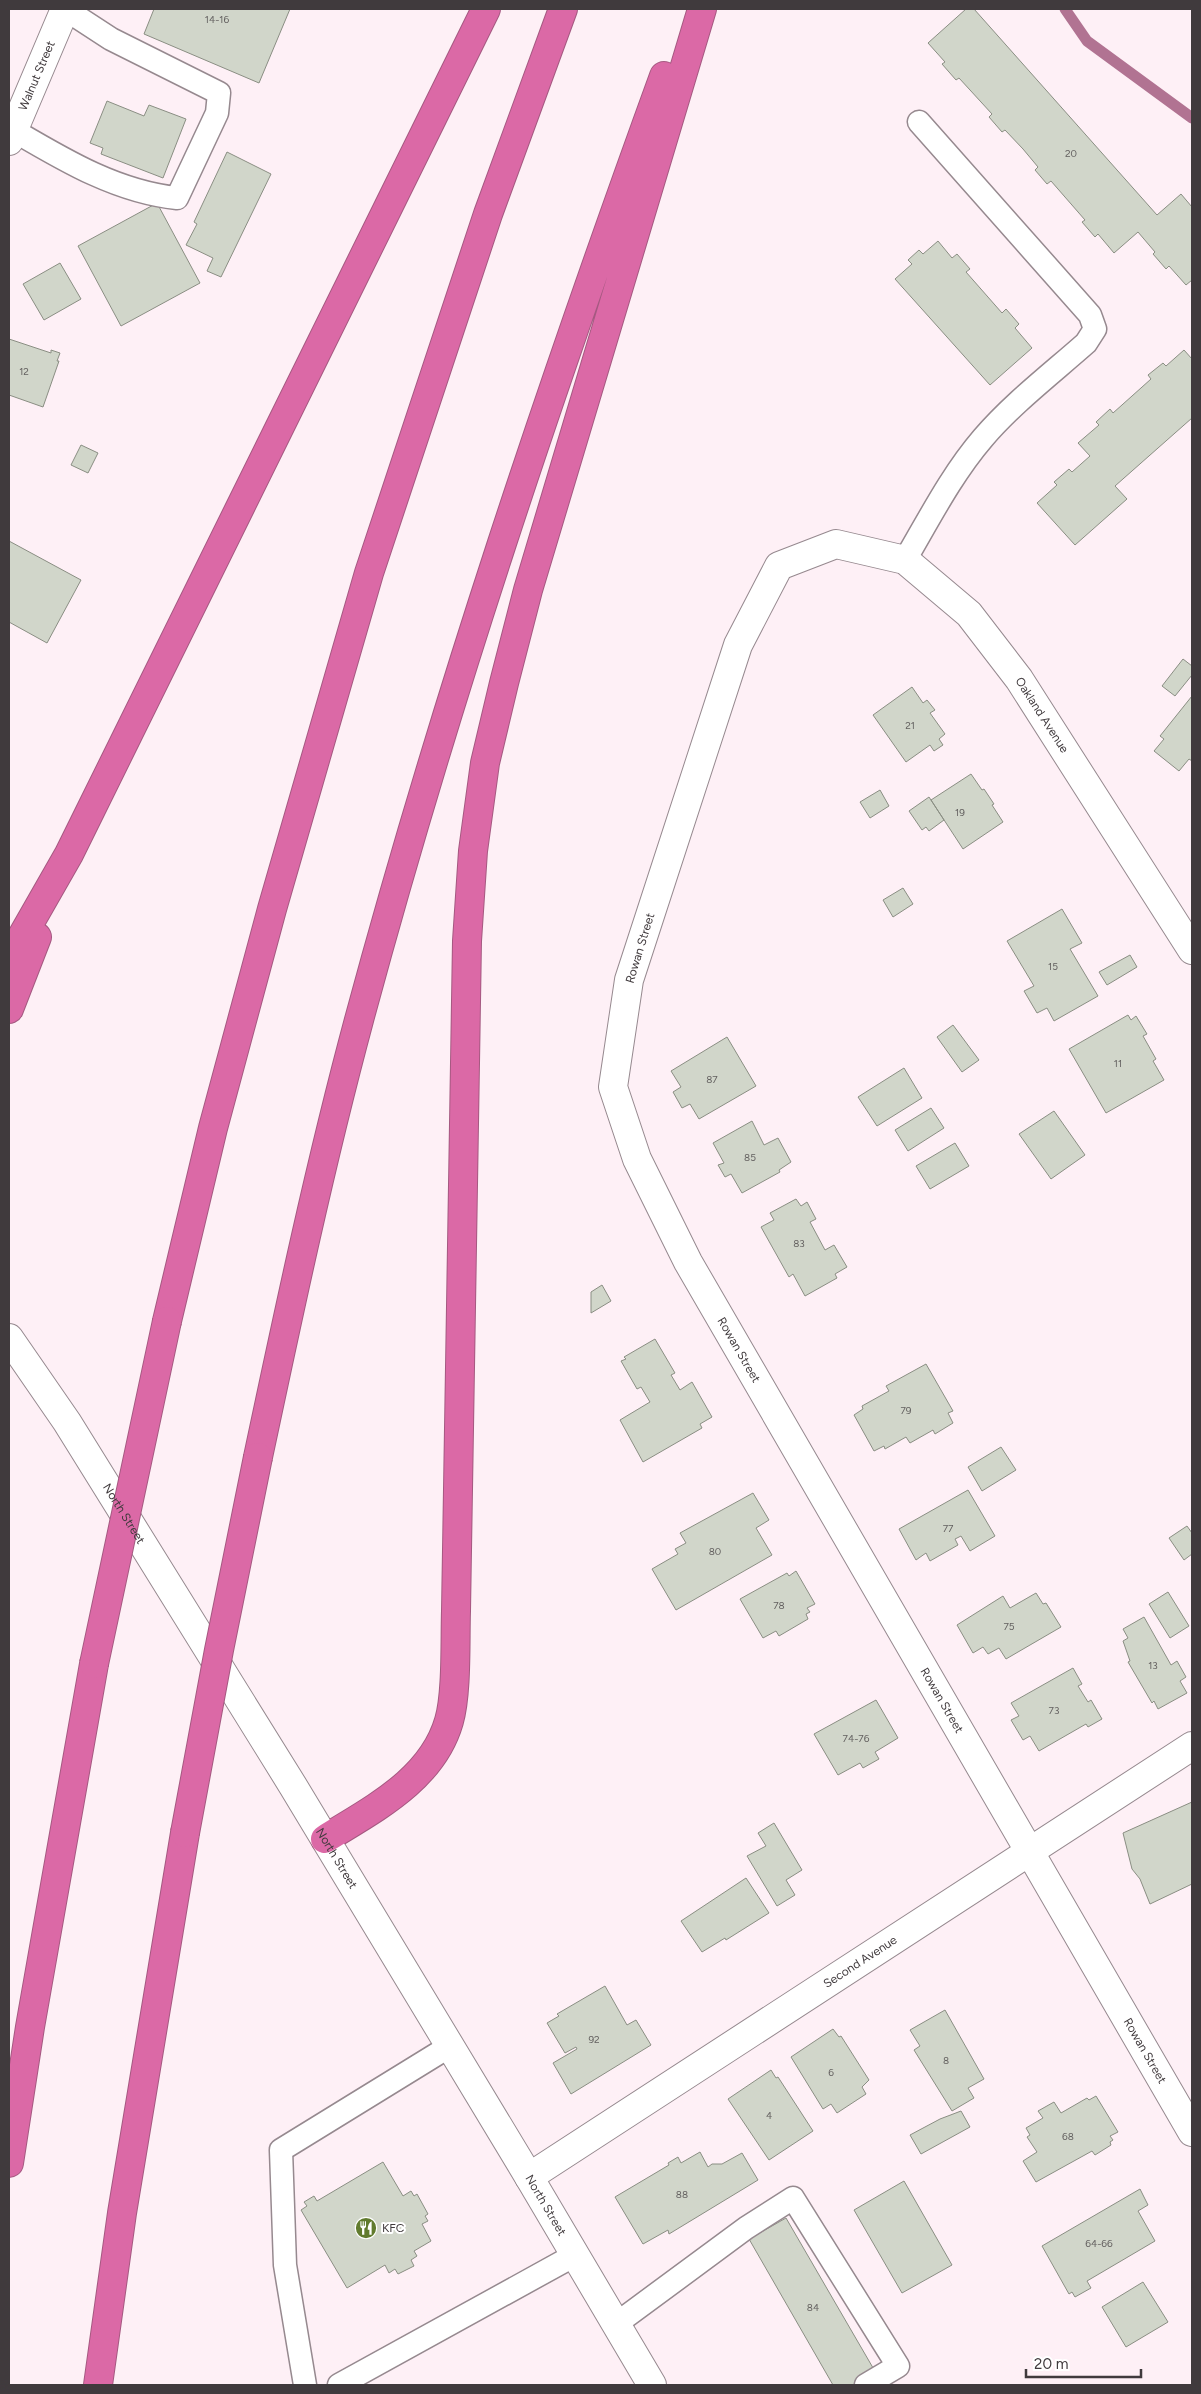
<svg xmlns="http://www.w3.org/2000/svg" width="1201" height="2394" font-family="Figtree,sans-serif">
	<rect width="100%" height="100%" fill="#fef0f6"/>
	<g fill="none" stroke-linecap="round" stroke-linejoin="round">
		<path stroke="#b17392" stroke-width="11" d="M1065 9 1087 41 1192 118"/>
	</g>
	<path fill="#d1d6ca" stroke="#8a8e83" d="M154 9H290L259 83 144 34Z
		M966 9H974L1157 215 1181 194 1192 207V280L1186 285 1169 266 1166 269 1153 254 1155 252 1138 232 1114 253 1098 234 1095 237 1082 222 1085 220 1051 181 1047 184 1035 170 1038 167 1023 149 1005 130 1002 132 989 117 992 114 959 78 956 80 942 64 945 62 928 43Z
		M107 101 144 116 149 105 186 119 163 178 101 154 103 148 90 143Z
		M227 152 271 174 221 277 207 271 213 258 186 245 197 224 194 222Z
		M157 203 200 283 121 326 78 246Z
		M938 241 952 258 957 254 970 269 966 272 1002 313 1006 309 1019 324 1015 328 1032 348 990 385 895 279 912 264 908 260 919 250 923 254Z
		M60 263 81 299 44 320 23 284Z
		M9 339 51 353V350L60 353 57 361H59L43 407 9 395Z
		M1184 350 1192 359V418L1115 486 1127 499 1075 545 1037 503 1057 485 1054 482 1069 469 1072 472 1090 456 1078 443 1099 425 1096 422 1110 409 1113 413 1151 379 1148 375 1163 363 1166 366Z
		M81 445 98 453 88 473 71 465Z
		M9 541 81 580 47 643 9 622Z
		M1183 659 1192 666V675L1175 696 1162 686Z
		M912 687 923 703 927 700 935 710 930 713 945 734 939 739 943 745 934 751 930 745 906 762 873 715Z
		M1192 696V761L1189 759 1179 771 1154 751 1164 739 1160 736Z
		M971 774 982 790 984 789 994 804 992 805 1003 822 963 849 931 800Z
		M880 790 889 806 870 818 860 802Z
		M929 797 944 820 929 831 926 827 922 830 909 811Z
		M903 888 913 904 893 917 883 900Z
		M1062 909 1082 943 1070 949 1098 996 1054 1021 1047 1008 1037 1013 1024 991 1034 986 1007 941Z
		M1130 955 1137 967 1107 985 1099 972Z
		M1128 1015 1131 1020 1136 1016 1147 1034 1143 1036 1156 1059 1153 1061 1164 1080 1106 1113 1069 1049Z
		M953 1025 979 1060 962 1072 937 1037Z
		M727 1037 756 1086 699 1119 690 1104 682 1108 673 1092 681 1087 671 1071Z
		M904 1068 922 1098 877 1126 858 1097Z
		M931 1108 944 1128 908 1151 895 1130Z
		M1054 1111 1085 1155 1051 1179 1019 1134Z
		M752 1121 764 1145 778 1138 791 1162 779 1170 780 1172 742 1193 731 1174 725 1177 718 1165 724 1163 713 1143Z
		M955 1143 969 1166 930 1189 916 1166Z
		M796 1199 801 1206 807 1202 816 1219 810 1222 825 1250 834 1245 847 1267 835 1274 837 1278 805 1296 793 1274 789 1277 761 1227 774 1220 770 1213Z
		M602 1285 611 1301 591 1313V1292Z
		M655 1339 675 1373 671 1375 680 1390 692 1382 712 1417 700 1424 702 1428 643 1462 620 1420 650 1402 641 1387 637 1389 621 1361 626 1359 624 1357Z
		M926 1364 953 1411 948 1413 953 1423 935 1434 933 1430 910 1443 906 1437 885 1449 884 1446 874 1451 854 1415 863 1409 862 1406 889 1391 886 1386Z
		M1001 1447 1016 1470 982 1491 968 1467Z
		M968 1490 995 1536 970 1551 961 1536 955 1539 958 1545 930 1561 926 1553 916 1560 899 1529Z
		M753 1493 769 1520 756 1528 772 1555 676 1610 652 1569 678 1554 675 1549 686 1543 680 1533Z
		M1187 1526 1192 1533V1554L1184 1560 1169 1538Z
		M796 1571 815 1604 807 1608 810 1612 806 1614 808 1619 779 1636 776 1631 763 1638 740 1599 787 1573 789 1576Z
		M1168 1592 1189 1626 1170 1638 1149 1604Z
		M1036 1593 1043 1604 1046 1603 1061 1627 1006 1659 999 1648 988 1654 983 1647 973 1653 957 1625 1003 1596 1010 1608Z
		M1144 1617 1171 1665 1177 1661 1186 1677 1180 1681 1187 1693 1158 1709 1154 1701 1152 1703 1128 1662 1130 1661 1123 1641 1128 1638 1123 1629Z
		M1073 1668 1082 1684 1078 1686 1088 1702 1091 1700 1102 1719 1088 1727 1086 1724 1039 1751 1030 1736 1023 1740 1011 1720 1019 1716 1011 1703Z
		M876 1700 898 1738 875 1752 879 1759 863 1768 860 1763 838 1775 814 1734Z
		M1192 1802V1884L1150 1904 1140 1879 1132 1869 1123 1833Z
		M774 1823 802 1870 786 1880 795 1895 777 1906 747 1856 766 1846 758 1833Z
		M746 1878 769 1913 726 1940 725 1938 702 1952 681 1921Z
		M605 1986 627 2025 636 2020 651 2045 571 2094 553 2063 577 2049 576 2047 565 2053 547 2023 559 2016 557 2014Z
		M945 2010 984 2079 968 2088 974 2098 952 2111 914 2050 920 2046 910 2030Z
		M833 2029 839 2037 841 2036 869 2080 862 2087 866 2094 837 2113 831 2104 823 2109 791 2057Z
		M771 2070 776 2078 778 2077 813 2131 769 2160 728 2099Z
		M1096 2096 1118 2132 1110 2136 1113 2140 1110 2142 1111 2145 1095 2155 1092 2151 1036 2182 1023 2161 1037 2152 1027 2137 1030 2135 1026 2128 1043 2118 1038 2111 1054 2102 1061 2113 1087 2098 1089 2100Z
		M961 2111 970 2127 921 2154 910 2135 940 2119Z
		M700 2152 708 2167 712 2164H722L742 2153 758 2180 669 2234 668 2230 643 2244 615 2197 669 2165 668 2163 678 2157 681 2163Z
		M383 2162 403 2196 411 2191 414 2196 417 2194 428 2214 425 2216 428 2221 422 2224 431 2241 414 2251 417 2256 411 2260 414 2266 398 2274 395 2269 389 2273 385 2265 347 2288 301 2210 307 2206 304 2202 314 2196 317 2201Z
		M904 2181 952 2265 902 2293 854 2210Z
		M1140 2189 1148 2205 1138 2211 1155 2241 1087 2281 1091 2288 1075 2297 1072 2292 1069 2294 1042 2246Z
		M786 2218 876 2373 855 2385H833L749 2239Z
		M1143 2282 1168 2322 1126 2347 1102 2307Z"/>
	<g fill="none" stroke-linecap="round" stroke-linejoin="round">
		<g stroke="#96898f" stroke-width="25">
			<path id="service" d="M13 130C64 160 117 192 177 198L217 113 219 93 111 39 65 9
				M905 560C929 519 952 474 983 438 1013 403 1051 374 1086 343L1095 329 1090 315 919 122
				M616 2324 746 2228 793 2198 898 2366 866 2385
				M305 2385 285 2265 281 2150 450 2046
				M339 2385 575 2255"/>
		</g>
		<g stroke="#96898f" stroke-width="30">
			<g id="minor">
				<path id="s1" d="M9 141 65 9"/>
				<path id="s2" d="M1192 950 1019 679 969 614 905 560 836 544 779 566 738 645 629 980 613 1087 637 1159 688 1262 1192 2132"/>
				<path id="s3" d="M529 2177 1192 1746"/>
			</g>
		</g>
		<g stroke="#96898f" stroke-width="30">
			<g id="secondary">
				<path id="s4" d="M9 1338 67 1422 293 1786 529 2177 652 2385"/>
			</g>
		</g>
		<g stroke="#a55981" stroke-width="30">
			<path id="motorway" d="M9 959 69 854 486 9
				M9 1009 37 937
				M167 1321 213 1128 272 909 369 573 488 214 563 9
				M258 1457C289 1311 320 1165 359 1020 445 701 551 387 664 76
				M325 1839C373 1809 432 1780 449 1721 457 1693 455 1642 456 1611L467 941 473 851 485 763 504 683 528 590 702 9
				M9 2163 30 2027 94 1664
				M98 2385 122 2213 185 1833"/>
		</g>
		<use href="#service" stroke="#fff" stroke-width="22"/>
		<use href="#minor" stroke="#fff" stroke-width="28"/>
		<use href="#secondary" stroke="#fff" stroke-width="28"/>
		<use href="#motorway" stroke="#db69a6" stroke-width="28"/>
		<g stroke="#a55981" stroke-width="30" stroke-linecap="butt">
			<path id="motorway-bridge" d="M94 1664 167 1321
				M185 1833 219 1650 258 1457"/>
		</g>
		<use href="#motorway-bridge" stroke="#db69a6" stroke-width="28"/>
	</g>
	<defs>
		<g id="restaurant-disc" transform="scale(1.125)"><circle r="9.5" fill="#617b2e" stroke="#fff"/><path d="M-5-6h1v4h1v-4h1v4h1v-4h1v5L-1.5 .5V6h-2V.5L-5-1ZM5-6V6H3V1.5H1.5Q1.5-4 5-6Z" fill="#fff"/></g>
	</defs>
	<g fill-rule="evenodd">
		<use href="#restaurant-disc" x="366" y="2228"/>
	</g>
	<g text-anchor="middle" stroke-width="4" stroke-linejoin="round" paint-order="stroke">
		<g font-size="10" fill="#646160">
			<text x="217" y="23">14-16</text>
			<text x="1071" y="157">20</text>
			<text x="24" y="375">12</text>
			<text x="910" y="729">21</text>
			<text x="960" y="816">19</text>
			<text x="1053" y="970">15</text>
			<text x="1118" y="1067">11</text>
			<text x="712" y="1083">87</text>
			<text x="750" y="1161">85</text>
			<text x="799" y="1247">83</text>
			<text x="906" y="1414">79</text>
			<text x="948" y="1532">77</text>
			<text x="715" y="1555">80</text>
			<text x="779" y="1609">78</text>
			<text x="1009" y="1630">75</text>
			<text x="1153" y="1669">13</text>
			<text x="1054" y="1714">73</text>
			<text x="856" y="1742">74-76</text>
			<text x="594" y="2043">92</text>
			<text x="946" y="2064">8</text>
			<text x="831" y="2076">6</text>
			<text x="769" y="2119">4</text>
			<text x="1068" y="2140">68</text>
			<text x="682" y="2198">88</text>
			<text x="1099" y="2247">64-66</text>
			<text x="813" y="2311">84</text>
		</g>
		<g font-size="12" fill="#403a3d" stroke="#fff">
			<text dy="4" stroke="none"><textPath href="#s1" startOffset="71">Walnut Street</textPath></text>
			<text transform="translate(1042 715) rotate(57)" y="4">Oakland Avenue</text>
			<text transform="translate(640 948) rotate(-73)" y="4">Rowan Street</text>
			<text dy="4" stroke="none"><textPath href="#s2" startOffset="1461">Rowan Street</textPath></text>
			<text dy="4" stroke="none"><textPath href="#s4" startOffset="210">North Street</textPath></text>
			<text dy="4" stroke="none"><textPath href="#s2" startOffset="1866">Rowan Street</textPath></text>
			<text dy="4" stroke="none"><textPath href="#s4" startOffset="615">North Street</textPath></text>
			<text dy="4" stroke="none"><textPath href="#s3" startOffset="395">Second Avenue</textPath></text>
			<text dy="4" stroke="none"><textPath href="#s2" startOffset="2271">Rowan Street</textPath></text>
			<text dy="4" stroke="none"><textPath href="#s4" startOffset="1020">North Street</textPath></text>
		</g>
		<g font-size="12" fill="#403a3d" stroke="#fff" text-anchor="start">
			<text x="382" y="2232">KFC</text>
		</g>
	</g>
	<rect width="1201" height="2394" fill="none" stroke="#403a3d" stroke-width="20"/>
	<path d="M1026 2369v8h115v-8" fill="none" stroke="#403a3d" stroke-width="2.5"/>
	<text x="1034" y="2369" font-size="15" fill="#403a3d" stroke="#ffffff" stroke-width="4" paint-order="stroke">20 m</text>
</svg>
